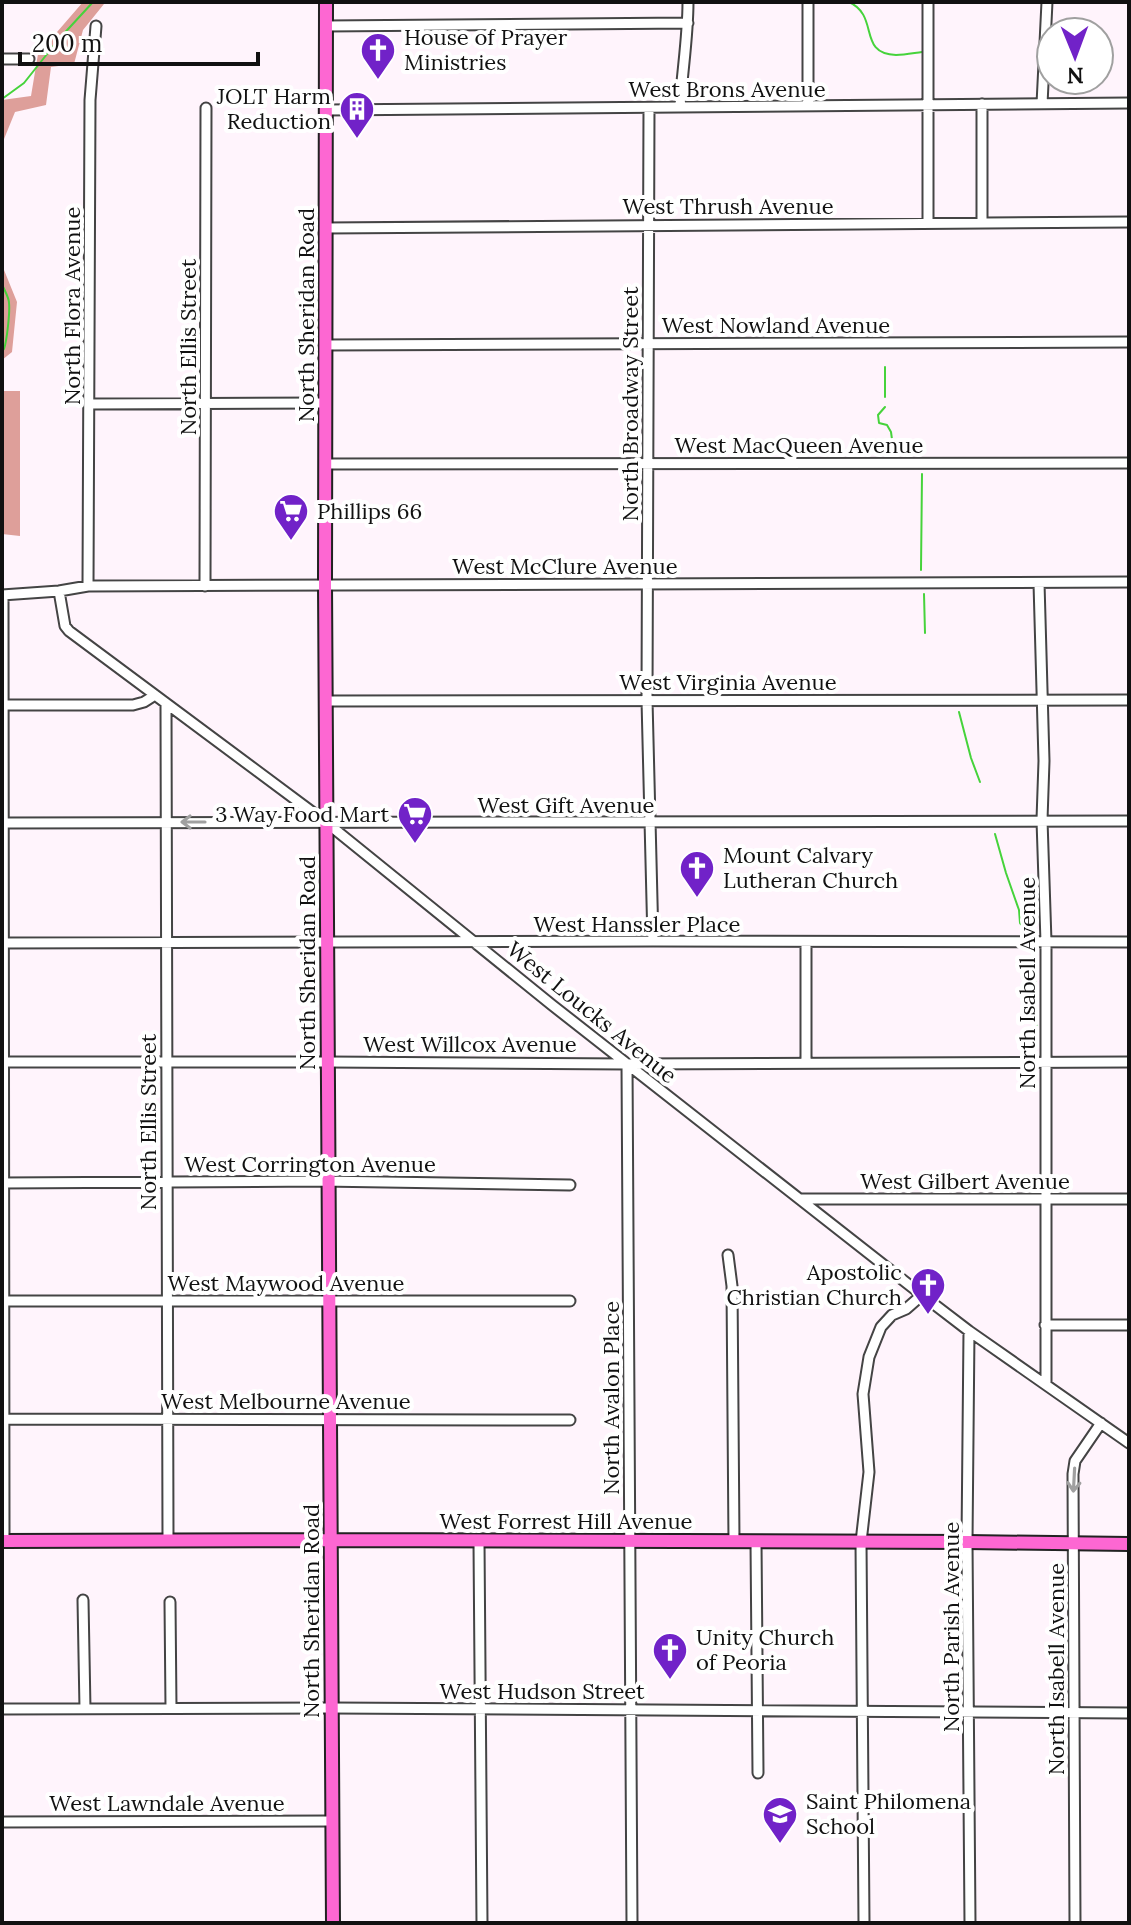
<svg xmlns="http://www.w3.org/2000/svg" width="1131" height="1925" font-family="Lora,serif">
	<rect width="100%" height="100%" fill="#fff4fc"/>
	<path fill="#de9f9a" d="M83 2H132L104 4 83 30 74 64 51 67 46 105 15 112 2 144V100L31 96 38 54Z
		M2 265 17 302 12 352 2 360Z
		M2 391H20V536L2 534Z"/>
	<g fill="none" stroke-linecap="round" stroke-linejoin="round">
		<path stroke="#46d33b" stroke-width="2" d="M849 2C880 16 857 54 896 55 905 55 914 53 922 52
			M2 99 24 83 59 39 93 2
			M2 284C4 290 9 297 9 303 10 312 7 340 4 349L2 350
			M885 397V367
			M885 407 878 415 879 423 887 425 891 432 894 454
			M921 570 922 474
			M924 594 925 633
			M959 712 971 758 980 782
			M995 834 1006 873 1019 910 1020 923 1027 934
			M1034 952 1037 1001
			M1036 1042 1037 1009"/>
		<g stroke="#444" stroke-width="13">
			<path id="minor" d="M808 2V106
				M928 2V223
				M326 26 688 23
				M2 59H29
				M982 104V223
				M1042 104 1047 2
				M680 107C682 72 688 38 688 2
				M649 108 647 700 653 941
				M326 110 1129 103
				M326 228 1129 222
				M326 345 1129 342
				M90 404 326 403
				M326 464 1129 463
				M1039 583 1044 761 1042 820 1046 942V1384
				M88 586 90 100 96 26
				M205 586 206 108
				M59 591 65 626 69 631 327 823 552 1005 922 1295 969 1331 1129 1443
				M2 595 59 591 88 586 1129 582
				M3 595 4 1541
				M326 701 1129 700
				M166 704 168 1540
				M2 705H133L144 702 155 695
				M4 823 1129 821
				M2 943 653 941 1129 942
				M2 1062H328L627 1064 1129 1062
				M806 1063V943
				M627 1064 632 1923
				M2 1183 322 1181 570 1185
				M800 1199H1129
				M728 1255 732 1286 734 1542
				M2 1301H570
				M1045 1325H1129
				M969 1331 967 1542 970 1923
				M2 1419 570 1420
				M479 1542 482 1923
				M756 1542 758 1773
				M83 1600 85 1709
				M170 1602 171 1708
				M2 1709 331 1708 1129 1713
				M2 1822 331 1821
				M864 1923 861 1542 869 1472 863 1394 869 1357 881 1327 892 1315 906 1309 922 1295
				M1075 1923 1073 1474 1075 1461 1101 1423"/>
		</g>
		<g stroke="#222" stroke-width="16">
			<path id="major" d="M326 2 325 585 333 1923
				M2 1541 331 1540 967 1542 1129 1544"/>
		</g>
		<use href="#minor" stroke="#fff" stroke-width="9"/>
		<use href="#major" stroke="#fd67d2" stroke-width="12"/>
	</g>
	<defs><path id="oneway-shaft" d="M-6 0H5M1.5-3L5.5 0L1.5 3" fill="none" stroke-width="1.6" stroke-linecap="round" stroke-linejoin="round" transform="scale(2)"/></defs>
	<g stroke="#a0a0a0">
		<use href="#oneway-shaft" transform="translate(193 822) rotate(-180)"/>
		<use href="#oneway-shaft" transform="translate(1074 1480) rotate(93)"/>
	</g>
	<defs>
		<g id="church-pin" transform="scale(1.8)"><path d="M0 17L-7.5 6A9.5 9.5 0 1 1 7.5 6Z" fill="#7122c8" stroke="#fff"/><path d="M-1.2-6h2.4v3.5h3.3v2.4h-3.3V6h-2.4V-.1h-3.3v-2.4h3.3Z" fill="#fff"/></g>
		<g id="building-pin" transform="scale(1.8)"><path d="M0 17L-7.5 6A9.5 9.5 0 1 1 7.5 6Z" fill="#7122c8" stroke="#fff"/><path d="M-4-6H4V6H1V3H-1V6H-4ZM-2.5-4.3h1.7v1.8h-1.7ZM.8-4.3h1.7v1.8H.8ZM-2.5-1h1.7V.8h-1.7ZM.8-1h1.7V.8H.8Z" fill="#fff"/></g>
		<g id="supermarket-pin" transform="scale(1.8)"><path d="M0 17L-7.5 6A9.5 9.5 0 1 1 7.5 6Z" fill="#7122c8" stroke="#fff"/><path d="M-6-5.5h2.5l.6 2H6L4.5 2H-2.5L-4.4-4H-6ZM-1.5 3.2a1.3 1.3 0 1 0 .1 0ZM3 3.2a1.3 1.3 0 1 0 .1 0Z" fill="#fff"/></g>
		<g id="school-pin" transform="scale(1.8)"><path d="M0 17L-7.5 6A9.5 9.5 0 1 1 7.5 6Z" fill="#7122c8" stroke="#fff"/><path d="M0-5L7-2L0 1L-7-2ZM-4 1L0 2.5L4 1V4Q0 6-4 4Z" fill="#fff"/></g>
	</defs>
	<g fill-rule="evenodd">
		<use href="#church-pin" x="378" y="50"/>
		<use href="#building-pin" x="357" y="109"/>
		<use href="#supermarket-pin" x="291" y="511"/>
		<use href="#supermarket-pin" x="415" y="814"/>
		<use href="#church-pin" x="697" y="868"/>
		<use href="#church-pin" x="928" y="1285"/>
		<use href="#church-pin" x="670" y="1650"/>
		<use href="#school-pin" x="780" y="1814"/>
	</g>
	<g text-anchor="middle" stroke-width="8" stroke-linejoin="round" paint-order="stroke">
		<g font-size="22" fill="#111" stroke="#fff" text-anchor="start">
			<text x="404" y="45">House of Prayer<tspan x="404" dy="25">Ministries</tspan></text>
			<text x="331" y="104" text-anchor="end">JOLT Harm<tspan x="331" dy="25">Reduction</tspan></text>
			<text x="317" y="519">Phillips 66</text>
			<text x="389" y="822" text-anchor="end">3 Way Food Mart</text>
			<text x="723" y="863">Mount Calvary<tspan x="723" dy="25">Lutheran Church</tspan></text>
			<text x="902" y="1280" text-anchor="end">Apostolic<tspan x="902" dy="25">Christian Church</tspan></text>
			<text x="696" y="1645">Unity Church<tspan x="696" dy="25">of Peoria</tspan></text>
			<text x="806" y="1809">Saint Philomena<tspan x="806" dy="25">School</tspan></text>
		</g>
		<g font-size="22" fill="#111" stroke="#fff">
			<text x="727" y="97">West Brons Avenue</text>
			<text x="728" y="214">West Thrush Avenue</text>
			<text transform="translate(72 306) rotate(-90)" y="8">North Flora Avenue</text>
			<text transform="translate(306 315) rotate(-90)" y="8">North Sheridan Road</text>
			<text x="776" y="333">West Nowland Avenue</text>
			<text transform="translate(188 347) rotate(-90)" y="8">North Ellis Street</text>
			<text transform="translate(630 404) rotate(-90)" y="8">North Broadway Street</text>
			<text x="799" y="453">West MacQueen Avenue</text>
			<text x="565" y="574">West McClure Avenue</text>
			<text x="728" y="690">West Virginia Avenue</text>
			<text x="566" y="813">West Gift Avenue</text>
			<text x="637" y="932">West Hanssler Place</text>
			<text transform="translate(307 963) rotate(-90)" y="8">North Sheridan Road</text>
			<text transform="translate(1027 983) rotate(-90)" y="8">North Isabell Avenue</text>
			<text transform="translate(592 1012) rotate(39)" y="8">West Loucks Avenue</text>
			<text x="470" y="1052">West Willcox Avenue</text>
			<text transform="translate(148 1122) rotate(-90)" y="8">North Ellis Street</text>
			<text x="310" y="1172">West Corrington Avenue</text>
			<text x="965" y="1189">West Gilbert Avenue</text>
			<text x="286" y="1291">West Maywood Avenue</text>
			<text transform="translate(611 1398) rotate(-90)" y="8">North Avalon Place</text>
			<text x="286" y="1409">West Melbourne Avenue</text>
			<text x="566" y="1529">West Forrest Hill Avenue</text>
			<text transform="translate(311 1611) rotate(-90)" y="8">North Sheridan Road</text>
			<text transform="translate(951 1627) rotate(-90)" y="8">North Parish Avenue</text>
			<text transform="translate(1056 1669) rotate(-90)" y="8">North Isabell Avenue</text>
			<text x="542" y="1699">West Hudson Street</text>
			<text x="167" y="1811">West Lawndale Avenue</text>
		</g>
	</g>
	<rect width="1131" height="1925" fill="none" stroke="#111111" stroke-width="8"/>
	<g transform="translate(1075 56) rotate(179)"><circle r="38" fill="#ffffff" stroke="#a0a0a0" stroke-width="2"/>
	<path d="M0-6L14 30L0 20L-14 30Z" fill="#7122c8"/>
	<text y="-12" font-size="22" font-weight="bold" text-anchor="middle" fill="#111111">N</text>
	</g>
	<path d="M20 52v12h238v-12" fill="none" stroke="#111111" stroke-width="4"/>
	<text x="32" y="52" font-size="24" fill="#111111" stroke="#ffffff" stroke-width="6" paint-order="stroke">200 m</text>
</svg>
